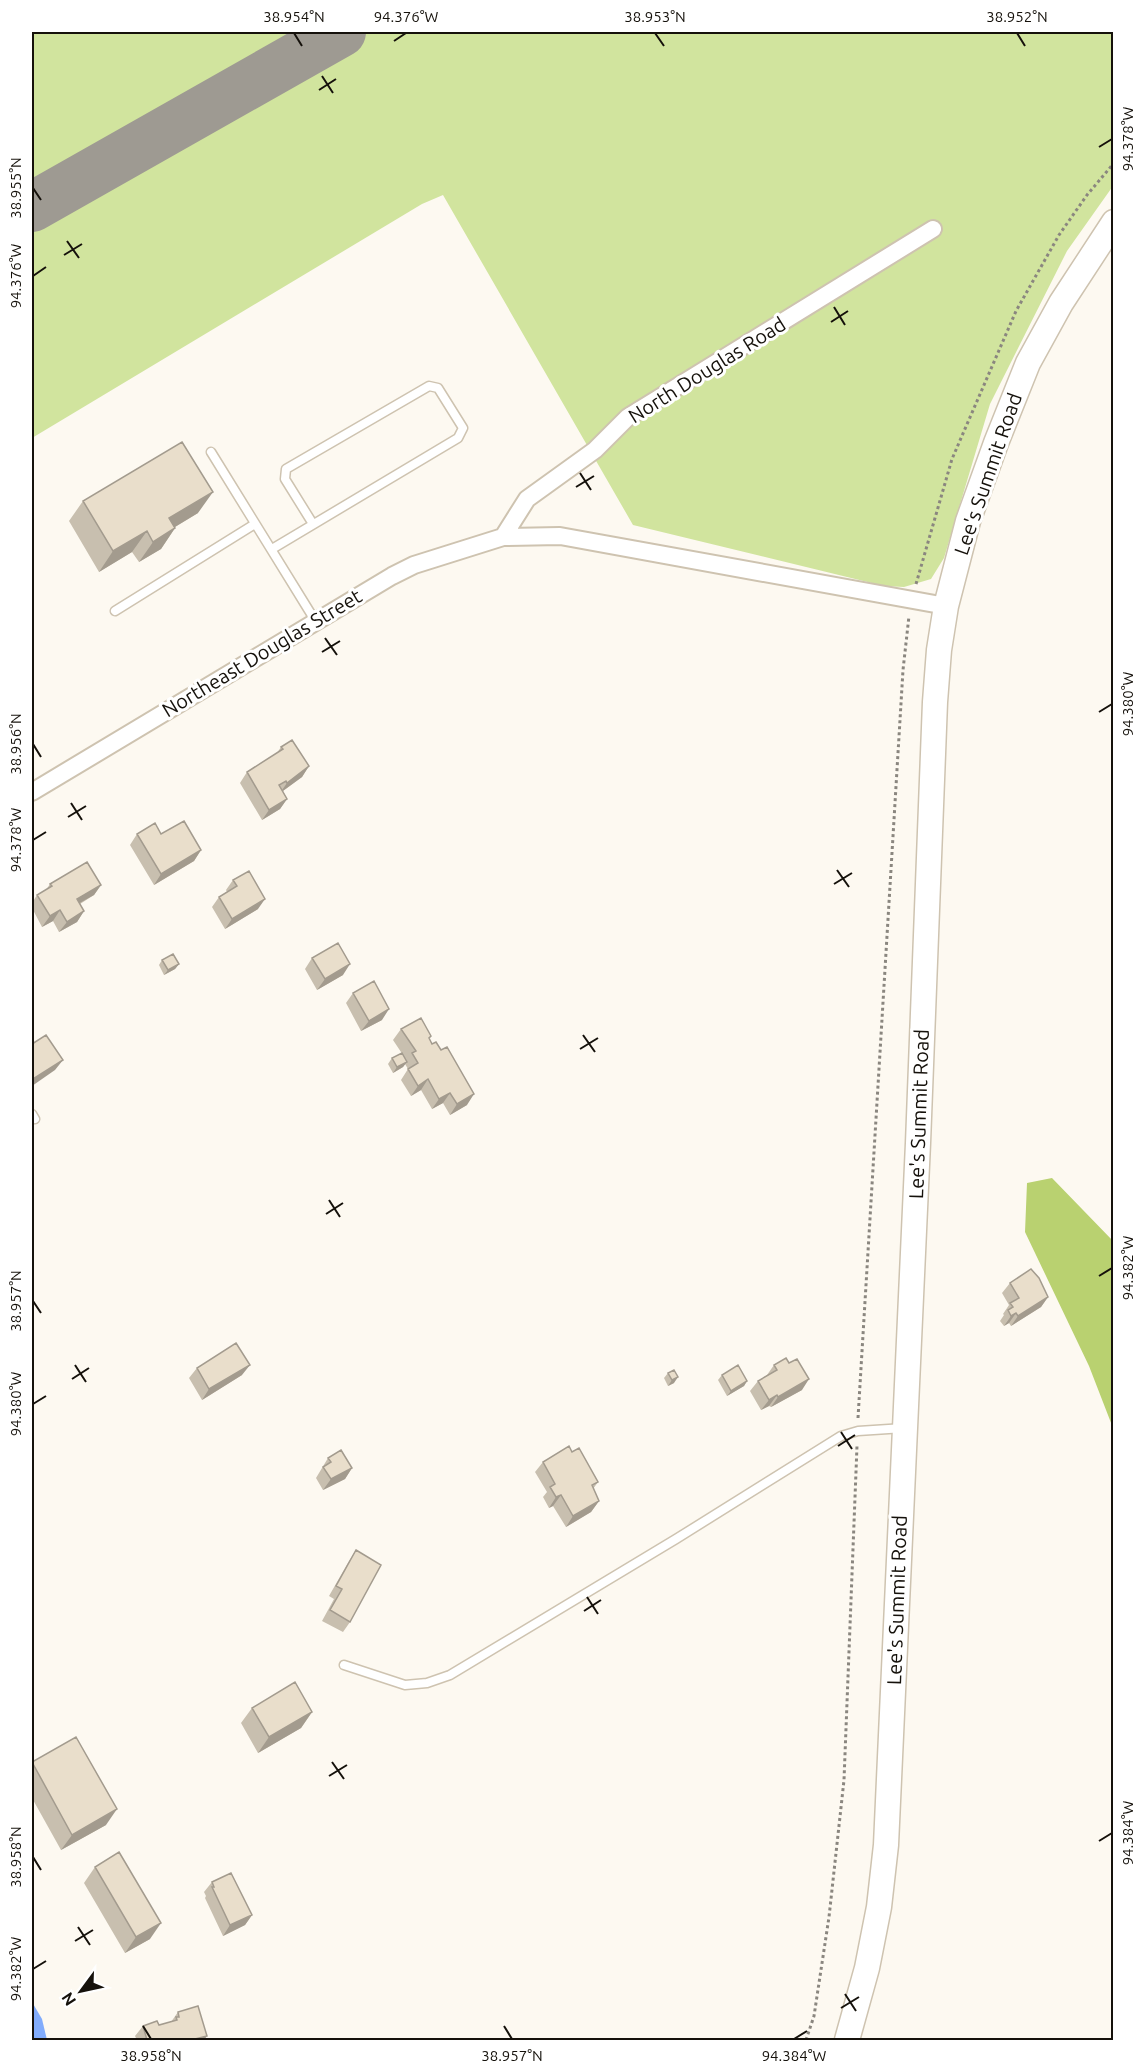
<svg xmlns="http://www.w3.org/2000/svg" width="1145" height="2072" font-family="Ubuntu,sans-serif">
	<rect width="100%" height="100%" fill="#fdf9f1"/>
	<path fill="#d1e49e" d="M32 32H309L32 188Z
		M367 32H1113V186L1067 251 990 404 944 558 931 579 904 587 884 586 633 525 443 195 422 204 32 438V223Z"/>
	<path fill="#b9d170" d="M1052 1178 1113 1241V1428L1089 1366 1025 1232 1027 1183Z"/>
	<path fill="#82acfc" d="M32 2002 42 2019 47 2040H32Z"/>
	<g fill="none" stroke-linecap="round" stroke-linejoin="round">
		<path stroke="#9e9a92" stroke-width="50" d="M32 207 341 32"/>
		<g stroke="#cec3b0" stroke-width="11">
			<path id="lane" d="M211 452 316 622
				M272 549 458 438 463 428 438 388 429 386 286 469 285 479 313 524
				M115 611 255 524
				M32 1114 35 1119
				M344 1665 405 1685 427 1683 450 1675 676 1539 841 1436 858 1431 904 1428"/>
		</g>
		<g stroke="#cec3b0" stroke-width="20">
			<path id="street" d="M503 537 527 499 595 450 628 417 933 229
				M32 792 392 576 414 565 503 537 560 536 946 606"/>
		</g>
		<g stroke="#cec3b0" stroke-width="27">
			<path id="secondary" d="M847 2040 867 1968 879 1907 886 1845 918 1143 935 702 939 650 946 606 968 521 996 443 1028 363 1061 303 1114 222"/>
		</g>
		<path stroke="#8a867f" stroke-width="3" stroke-dasharray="3 3" stroke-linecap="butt" d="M916 584 952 459 1016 311 1059 235 1087 195 1114 163
			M858 1418 903 670 909 616
			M806 2040 814 2016 829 1917 844 1780 857 1446"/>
		<use href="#lane" stroke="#fff" stroke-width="8"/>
		<use href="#street" stroke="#fff" stroke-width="16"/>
		<use href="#secondary" stroke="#fff" stroke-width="24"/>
	</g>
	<path fill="#c8bfaf" d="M83 501 198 513 175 527V528L161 549 139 562 132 552 99 572 69 521Z
		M281 747 309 766 302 777 283 791 287 799 280 809 262 820 240 783 247 772 277 753Z
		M137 834 201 850 194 861 154 885 130 845Z
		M233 880 258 909 225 929 212 907 219 897 227 892 226 890Z
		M50 884 101 885 94 895 80 904 84 911 77 922 59 932 53 921 42 927 32 908V903L37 895 46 890Z
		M312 958 343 975 317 990 305 969Z
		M162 960 179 964 175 969 164 975 159 965Z
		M353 993 382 1020 361 1031 346 1003Z
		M401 1029 429 1039 467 1105 450 1115 443 1103 432 1109 421 1090 411 1096 401 1080 408 1069 405 1064 403 1067 393 1073 388 1064 392 1058 406 1062 407 1061 393 1040Z
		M1010 1283 1048 1297 1041 1307 1011 1326 1009 1323 1004 1326 1000 1321 1004 1315 1003 1314 1009 1305 1002 1293Z
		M774 1365 802 1390 771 1407 769 1406 761 1410 750 1391 758 1381 767 1375Z
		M197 1368 242 1375 202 1400 189 1378Z
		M668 1373 674 1383 668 1386 664 1378Z
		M722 1375 747 1381 744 1386 727 1396 718 1380Z
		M572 1452 598 1482 593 1489 599 1501 591 1512 566 1527 553 1506 549 1508 543 1497 547 1492 535 1472 543 1462Z
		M328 1458 352 1468 345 1479 323 1490 316 1478Z
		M356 1550 350 1622 343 1632 322 1621 334 1599 329 1596 349 1561Z
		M252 1708 312 1712 301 1728 258 1753 241 1723Z
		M32 1762 106 1825 61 1850 32 1798Z
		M95 1867 150 1939 125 1953 84 1883Z
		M212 1882 252 1915 245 1925 223 1936 205 1898 206 1896 204 1892Z
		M178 2012 204 2040H137L135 2036 143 2026 159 2025 171 2022Z"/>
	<path fill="#a39b8e" d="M213 492 198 513 155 539 169 518Z
		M175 528 161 549 139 562 153 542Z
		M147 531 132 552 99 572 113 551Z
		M309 766 302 777 280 793 287 783Z
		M287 799 280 809 262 820 269 810Z
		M201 850 194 861 154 885 161 874Z
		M101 885 94 895 69 909 77 899Z
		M265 899 258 909 225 929 232 919Z
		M60 910 53 921 42 927 50 916Z
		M84 911 77 922 59 932 67 922Z
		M179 964 175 969 164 975 168 970Z
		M350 964 343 975 317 990 325 979Z
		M389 1009 382 1020 361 1031 369 1021Z
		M63 1060 55 1070 32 1086V1082L33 1079Z
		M407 1062 403 1067 393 1073 397 1067Z
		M428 1079 421 1090 411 1096 418 1086Z
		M450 1093 443 1103 432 1109 439 1099Z
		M474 1094 467 1105 450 1115 457 1104Z
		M1048 1297 1041 1307 1011 1326 1018 1316Z
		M1016 1313 1009 1323 1004 1326 1011 1316Z
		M250 1365 242 1375 202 1400 209 1389Z
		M678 1377 674 1383 668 1386 672 1380Z
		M809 1379 802 1390 771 1407 778 1397Z
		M747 1381 744 1386 727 1396 731 1391Z
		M777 1395 769 1406 761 1410 769 1400Z
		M352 1468 345 1479 323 1490 331 1479Z
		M561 1495 553 1506 549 1508 556 1497Z
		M599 1501 591 1512 566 1527 573 1516Z
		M312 1712 301 1728 258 1753 269 1737Z
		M117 1809 106 1825 61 1850 72 1835Z
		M252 1915 245 1925 223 1936 230 1925Z
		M161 1923 150 1939 125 1953 136 1937Z
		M207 2036 204 2040H191Z"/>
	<path fill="#e9decb" stroke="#a39b8e" stroke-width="1.5" d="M182 442 213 492 169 518 175 528 153 542 147 531 113 551 83 501Z
		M292 740 309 766 287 783 286 781 279 785 287 799 269 810 247 772 283 749 281 747Z
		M184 821 201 850 161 874 137 834 155 823 161 834Z
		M87 862 101 885 77 899 84 911 67 922 60 910 50 916 37 895 52 886 50 884Z
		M249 871 265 899 232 919 219 897 237 886 233 880Z
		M338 943 350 964 325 979 312 958Z
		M173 954 179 964 168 970 162 960Z
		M374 981 389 1009 369 1021 353 993Z
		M421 1018 431 1036 429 1038 432 1044 436 1042 441 1050 447 1047 474 1094 457 1104 450 1093 439 1099 428 1079 418 1086 408 1069 418 1063 412 1053 416 1051 401 1029Z
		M46 1035 63 1060 33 1079 32 1077V1044Z
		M402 1053 407 1062 397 1067 392 1058Z
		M1031 1269 1039 1278 1048 1297 1018 1316 1016 1313 1011 1316 1008 1310 1013 1307 1010 1303 1019 1298 1010 1283Z
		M236 1343 250 1365 209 1389 197 1368Z
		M786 1358 789 1363 797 1359 809 1379 778 1397 777 1395 769 1400 758 1381 777 1370 774 1365Z
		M738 1365 747 1381 731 1391 722 1375Z
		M674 1370 678 1377 672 1380 668 1373Z
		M569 1446 572 1452 579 1448 598 1482 592 1485 599 1501 573 1516 561 1495 556 1497 550 1487 555 1484 543 1462Z
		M341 1450 352 1468 331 1479 323 1467 331 1462 328 1458Z
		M356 1550 381 1565 350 1622 330 1610 342 1589 336 1586Z
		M295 1682 312 1712 269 1737 252 1708Z
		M76 1737 117 1809 72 1835 32 1762Z
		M119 1852 161 1923 136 1937 95 1867Z
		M231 1873 252 1915 230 1925 212 1887H214L212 1882Z
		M198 2006 207 2036 191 2040H147L143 2026 157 2021 159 2025 177 2020 176 2017H179L178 2012Z"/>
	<path fill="none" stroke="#15110b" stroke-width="2" d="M294 33 302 46M655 33 664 46M1017 33 1025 46M394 41 406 33M322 76 333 93M319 90 336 79M1099 147 1112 139M33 188 41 200M67 241 79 258M64 255 82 244M33 276 46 267M834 307 845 325M831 322 848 311M580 473 591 490M576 487 594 476M325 638 337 655M322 652 340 641M1099 712 1112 704M33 744 41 757M71 803 82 820M68 817 86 806M33 840 46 832M837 870 849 887M834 884 852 873M583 1035 595 1052M580 1049 598 1038M329 1200 340 1217M326 1214 343 1203M1099 1276 1112 1268M33 1301 41 1313M75 1365 86 1382M72 1379 89 1368M33 1404 46 1396M841 1432 852 1449M838 1446 855 1435M587 1597 598 1614M584 1611 601 1600M332 1762 344 1779M329 1776 347 1765M1099 1841 1112 1833M33 1857 41 1870M78 1927 90 1945M75 1941 93 1930M33 1969 46 1961M845 1994 856 2011M841 2008 859 1997M143 2026 151 2039M504 2026 512 2039M794 2039 807 2031"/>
	<g text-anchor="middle" stroke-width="6" stroke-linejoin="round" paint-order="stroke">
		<g font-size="20" fill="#15110b" stroke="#fff">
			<text transform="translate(707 370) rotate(-32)" y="7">North Douglas Road</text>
			<text transform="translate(988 474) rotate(-71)" y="7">Lee's Summit Road</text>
			<text transform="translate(262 653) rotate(-31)" y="7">Northeast Douglas Street</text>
			<text transform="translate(919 1114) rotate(-88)" y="7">Lee's Summit Road</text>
			<text transform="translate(897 1600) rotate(-88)" y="7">Lee's Summit Road</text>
		</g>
	</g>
	<rect width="1145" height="2072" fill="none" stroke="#ffffff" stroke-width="66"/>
	<g transform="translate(81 1991) rotate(237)" stroke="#ffffff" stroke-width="4.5" paint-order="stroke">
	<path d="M0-4.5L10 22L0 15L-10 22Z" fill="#15110b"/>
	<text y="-9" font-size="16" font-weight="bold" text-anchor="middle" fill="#15110b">N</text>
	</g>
	<rect x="33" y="33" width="1079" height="2006" fill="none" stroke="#15110b" stroke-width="2"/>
	<g font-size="15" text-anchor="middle" fill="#15110b">
		<text x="294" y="22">38.954°N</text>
		<text x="406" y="22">94.376°W</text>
		<text x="655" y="22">38.953°N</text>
		<text x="1017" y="22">38.952°N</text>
		<text transform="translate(1128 139) rotate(-90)" y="5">94.378°W</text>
		<text transform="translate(16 188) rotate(-90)" y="5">38.955°N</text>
		<text transform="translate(16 276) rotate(-90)" y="5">94.376°W</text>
		<text transform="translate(1128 704) rotate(-90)" y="5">94.380°W</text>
		<text transform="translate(16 744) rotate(-90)" y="5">38.956°N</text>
		<text transform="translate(16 840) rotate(-90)" y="5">94.378°W</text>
		<text transform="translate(1128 1268) rotate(-90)" y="5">94.382°W</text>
		<text transform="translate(16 1301) rotate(-90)" y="5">38.957°N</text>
		<text transform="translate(16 1404) rotate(-90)" y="5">94.380°W</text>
		<text transform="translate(1128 1833) rotate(-90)" y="5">94.384°W</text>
		<text transform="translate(16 1857) rotate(-90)" y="5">38.958°N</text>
		<text transform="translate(16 1969) rotate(-90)" y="5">94.382°W</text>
		<text x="151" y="2061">38.958°N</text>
		<text x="512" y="2061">38.957°N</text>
		<text x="794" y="2061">94.384°W</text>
	</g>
</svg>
